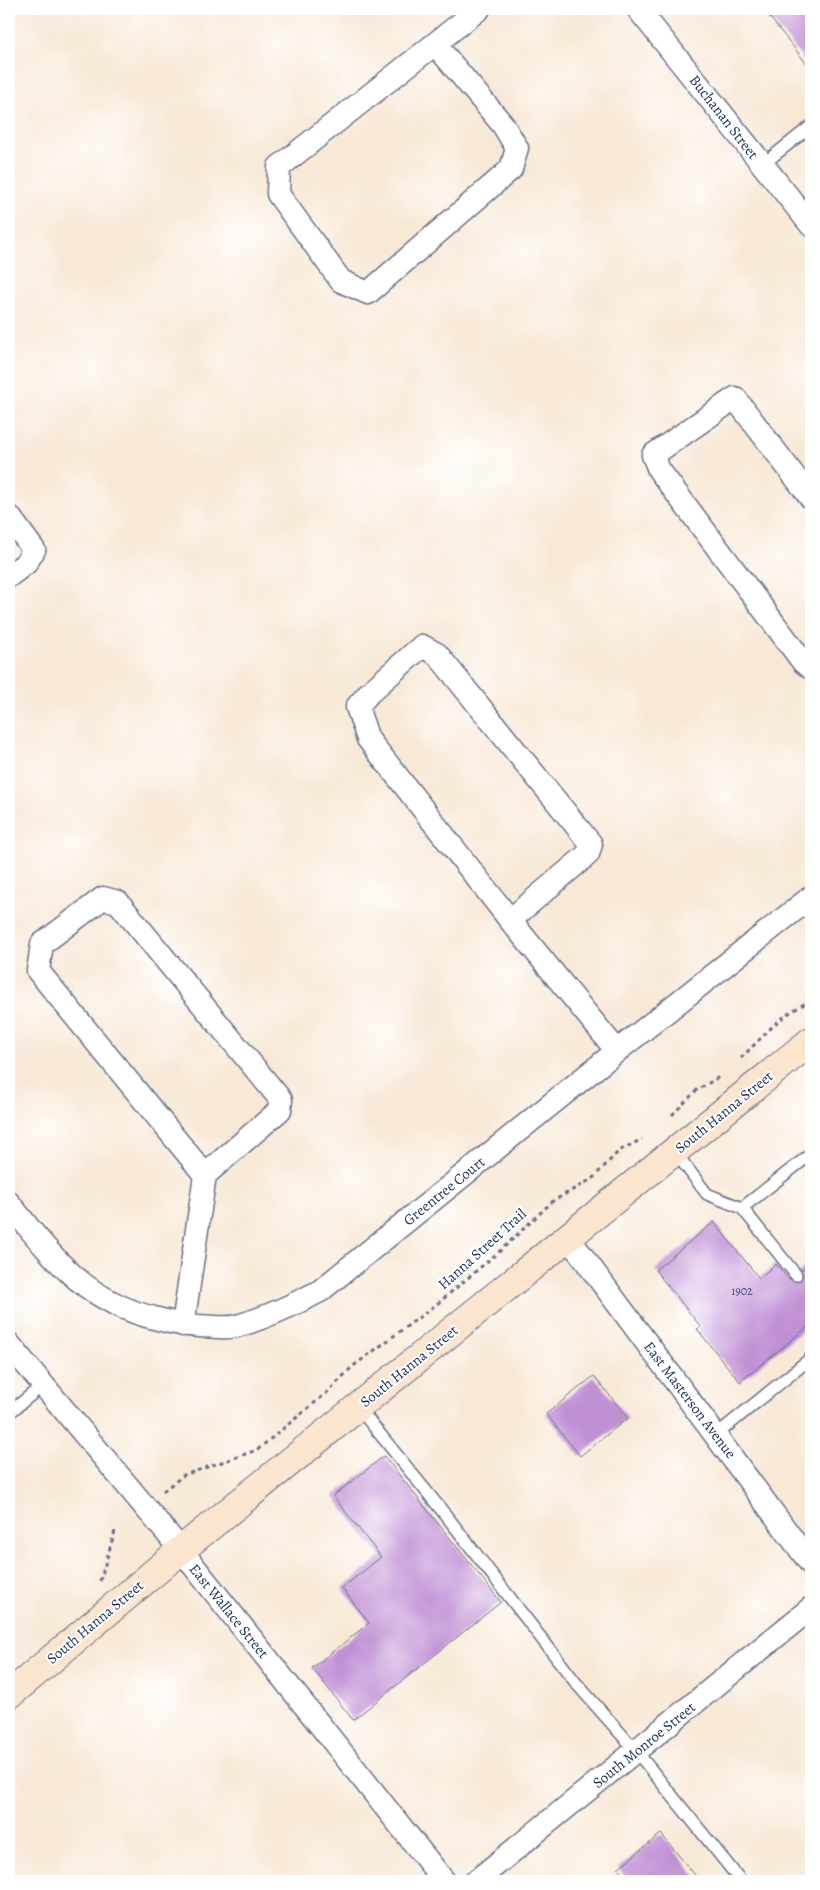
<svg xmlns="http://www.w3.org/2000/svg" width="820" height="1890" font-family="Alegreya,serif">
	<rect width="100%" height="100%" fill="#fff"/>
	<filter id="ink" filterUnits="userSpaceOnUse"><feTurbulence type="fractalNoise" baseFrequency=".02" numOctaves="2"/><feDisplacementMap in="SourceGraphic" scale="10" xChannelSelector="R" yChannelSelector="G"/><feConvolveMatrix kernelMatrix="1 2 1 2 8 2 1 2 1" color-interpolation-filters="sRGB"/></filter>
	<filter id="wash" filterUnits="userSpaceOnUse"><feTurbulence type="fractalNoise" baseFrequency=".0096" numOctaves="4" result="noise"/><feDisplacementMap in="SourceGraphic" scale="20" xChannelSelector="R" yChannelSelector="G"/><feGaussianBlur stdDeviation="1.12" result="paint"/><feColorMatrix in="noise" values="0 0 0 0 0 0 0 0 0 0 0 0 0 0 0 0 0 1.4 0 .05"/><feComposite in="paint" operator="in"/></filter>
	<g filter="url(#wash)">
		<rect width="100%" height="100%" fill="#f8e9d7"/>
		<g id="blocks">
			<path fill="#c090d5" d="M763 9H811V69Z
				M714 1222 759 1278 776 1264 789 1280 811 1262V1302L810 1304 811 1306V1324L740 1382 697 1329 701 1327 655 1270Z
				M594 1376 628 1418 580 1456 546 1414Z
				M384 1456 501 1602 353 1720 312 1668 369 1623 342 1588 381 1557 333 1496Z
				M661 1834 700 1881H629L618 1868Z"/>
		</g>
	</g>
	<g filter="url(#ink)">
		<use href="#blocks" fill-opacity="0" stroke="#687088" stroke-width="1"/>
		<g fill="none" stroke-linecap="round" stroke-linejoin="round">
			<g stroke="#687088" stroke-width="14">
				<path id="lane" d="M762 165 811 126
					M675 1152 707 1194 742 1208 796 1275
					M742 1208 807 1157 811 1163
					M358 1407 452 1523 576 1683 636 1751 741 1881
					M9 1413 43 1385
					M716 1435 811 1358"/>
			</g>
			<g stroke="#687088" stroke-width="25">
				<path id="street" d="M638 9 811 225
					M435 44 503 125 517 148 511 169 368 293 341 281 278 194 279 167 479 9
					M811 498 735 398 653 455 659 470 803 662 811 668
					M9 516 34 550 26 563 9 576
					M510 920 588 854 591 844 437 654 422 646 369 693 357 707 368 739 510 920 617 1051
					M9 1203C53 1258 85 1302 158 1319 172 1323 184 1325 199 1326 210 1326 226 1329 237 1326 266 1318 293 1305 320 1291L617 1051 811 897
					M568 1237 811 1564
					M183 1325 205 1175 280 1110 281 1100 118 902 103 898 42 944 38 971 205 1175
					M9 1344 181 1550 444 1881
					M476 1881 811 1608"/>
			</g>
			<g stroke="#687088" stroke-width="30">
				<path id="secondary" d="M9 1695 181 1550 811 1041"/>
			</g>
			<path stroke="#687088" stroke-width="3" stroke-dasharray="4 4" stroke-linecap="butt" d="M741 1058 775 1024 789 1013 811 1000
				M672 1115 697 1090 719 1077
				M163 1491 184 1475 257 1450 329 1391 352 1367 437 1304 501 1250 553 1201 592 1179 619 1151 642 1139
				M100 1581 115 1531"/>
			<use href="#lane" stroke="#fff" stroke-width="11"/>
			<use href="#street" stroke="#fff" stroke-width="22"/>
			<use href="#secondary" stroke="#fce5cf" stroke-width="28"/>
		</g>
	</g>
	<g text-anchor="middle" stroke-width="4" stroke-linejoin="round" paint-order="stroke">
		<g font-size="12" fill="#44477c">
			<text x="742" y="1295">1902</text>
		</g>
		<g font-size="15" fill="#1b2f5e" stroke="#fff">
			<text transform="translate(724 117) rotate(52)" y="5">Buchanan Street</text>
			<text transform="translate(724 1112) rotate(-39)" y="5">South Hanna Street</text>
			<text transform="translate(444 1191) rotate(-39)" y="5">Greentree Court</text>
			<text transform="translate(482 1249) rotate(-42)" y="5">Hanna Street Trail</text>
			<text transform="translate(409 1366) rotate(-39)" y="5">South Hanna Street</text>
			<text transform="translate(690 1400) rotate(53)" y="5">East Masterson Avenue</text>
			<text transform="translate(229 1611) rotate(51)" y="5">East Wallace Street</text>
			<text transform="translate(95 1622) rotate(-40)" y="5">South Hanna Street</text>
			<text transform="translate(644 1745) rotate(-39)" y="5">South Monroe Street</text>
		</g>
	</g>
	<rect width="820" height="1890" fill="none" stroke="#fff" stroke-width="30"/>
</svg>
